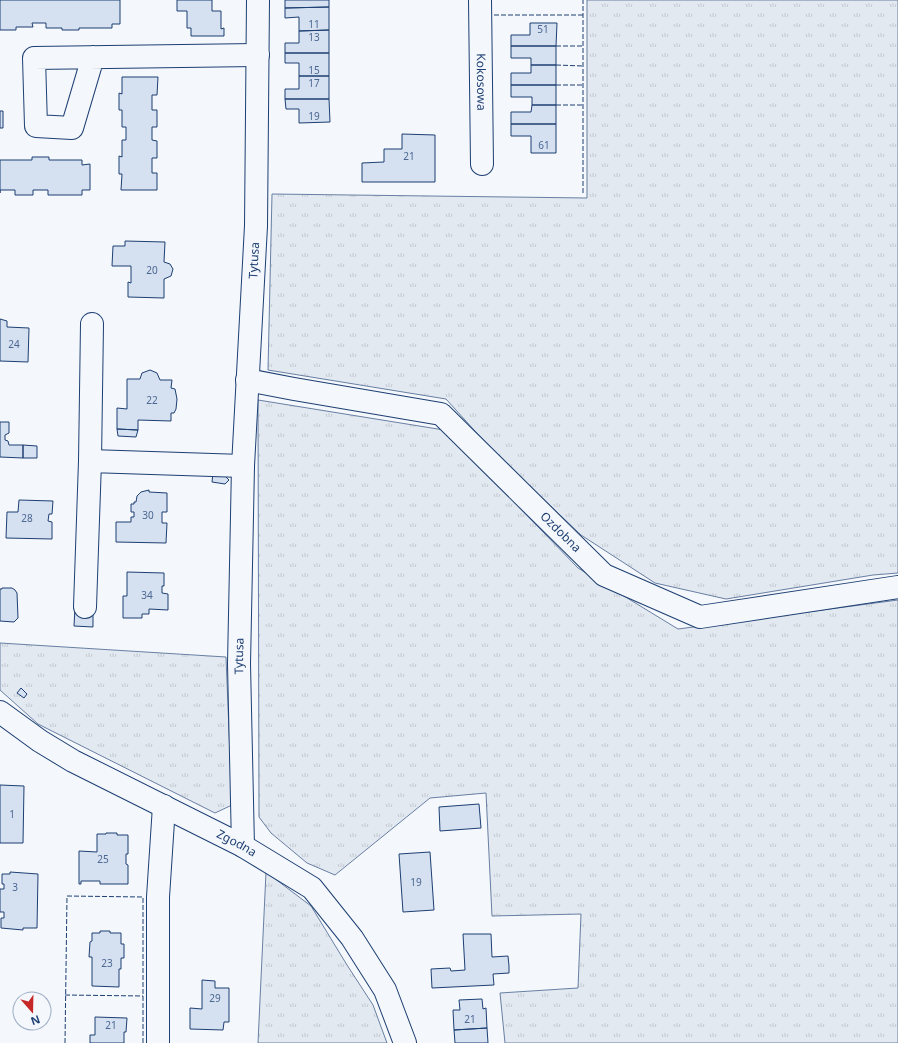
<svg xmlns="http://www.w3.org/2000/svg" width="898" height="1043" font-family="'Noto Sans',sans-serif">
	<defs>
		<pattern id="grass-tufts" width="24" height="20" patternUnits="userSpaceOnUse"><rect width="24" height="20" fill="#e3e9f0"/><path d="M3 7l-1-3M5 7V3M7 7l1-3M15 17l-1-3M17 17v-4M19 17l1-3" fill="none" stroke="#c2c9d1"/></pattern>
	</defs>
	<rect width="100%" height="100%" fill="#f4f7fb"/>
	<path fill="url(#grass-tufts)" stroke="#687fa3" d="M587 0H898V573L873 575 726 599 655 583 581 535 493 451 446 399 268 370 272 194 587 198Z
		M258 400 444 430 578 568 678 629 898 600V1043H505L500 993 578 988 581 914 492 916 486 793 430 798 335 875 307 863 271 833 259 817Z
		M0 643 226 657 232 805 215 813 38 724 0 690Z
		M266 872 311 906 347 965 373 1005 387 1043H258Z"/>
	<path fill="#d5e0f0" stroke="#1d3f73" d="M0 0H120V24H112V28H79V30H62V28H46V23H32L33 27H16V30H0Z
		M177 0H212V11H221V29L224 28V36H191V28H187V11H177Z
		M285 0H329V7L285 8Z
		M329 7V30L299 31V17L285 18V8Z
		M530 23H557L556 46H511V35H530Z
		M329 30V53H285V43H299V31Z
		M511 46H556V65H531V58H511Z
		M285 53H329V76H299V63H285Z
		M531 65H556V85H511V73H531Z
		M299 76H329V99H285V89H299Z
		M122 77H158L157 95H152V110H157V127H152V140L157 141V158H152V173H157V190H121L122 174H119V156L122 157V140H126V127H122V110H119V93L122 94Z
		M511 85H556V105H532V97H511Z
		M285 99H329L330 122 299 123V109H286Z
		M532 105H556V124H511V112H531Z
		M0 111H3V128H0Z
		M511 124H556V153H531V136H511Z
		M402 134 435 135V182H362V163L384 162V149H402Z
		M32 157H49V160H82V165L90 164V190H82V195H48V190H33V195H15V190H0V193V160H32Z
		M125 241 165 242 164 262 170 264 173 269 171 276 164 279V298L128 297V282L131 283V266H112L113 246H125Z
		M0 319 7 321V327L29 328 28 362 0 361Z
		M150 370 157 373 160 380H172L171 388 175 389 177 399 176 409 174 413H171V421L138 420V430L117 429V408L127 409V379H140L142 373Z
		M0 422H9V433L5 435V440L8 441 9 445H23V458L0 457Z
		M117 429 138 430 136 437 118 436Z
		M23 445 37 446V458H23Z
		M213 473 224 475 229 480 225 484 212 482Z
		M149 490V492L167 493V512H162V523H167L166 543 116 542V522H131V517H134V512H131V504H134V502H136L137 496 141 492Z
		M19 500 53 501 52 514H49L48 521 52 522V539L6 538 7 512H18Z
		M127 572 164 573V586H162V593L168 594V610L149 609V614H142V618H123V596H127Z
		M2 588H12L15 590 17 593 18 618 14 622 0 621V589H2Z
		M75 608 93 609V627L74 626Z
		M21 688 27 694 24 698 17 693Z
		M0 785 24 786 23 843H0Z
		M479 804 481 828 440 831 439 807Z
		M106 833H117V835H128V854H126V864L128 865V884H100V881H81V884H79V851L97 852V834H106Z
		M430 852 434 910 403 912 399 854Z
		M10 872 38 874 37 928H23V930L1 928V918H4V912H0V889H4V884H2V874H10Z
		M100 931H110V933H121V944H124V958H121V969H119V987L92 986V957H89L90 942 92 941V933H100Z
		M463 934H491L492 957 508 956 509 966V973L493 974 494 985 432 988 431 969 450 968 451 971 465 970Z
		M202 980 215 981V988H229V1022H224L223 1030 190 1029V1008L202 1009Z
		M482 999 483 1009 486 1008 487 1028 454 1030 453 1010H460L459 1000Z
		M95 1017 127 1018 126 1032H124V1043H90V1035H95Z
		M487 1028 488 1043H455L454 1030Z"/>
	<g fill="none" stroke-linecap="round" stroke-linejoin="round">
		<g stroke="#1d3f73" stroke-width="24">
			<g id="minor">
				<path id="s1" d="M480 0 482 164"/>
				<path d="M93 57 72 128 36 126 34 58 258 55"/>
				<path id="s2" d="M247 380 294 389 441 414 604 575 700 617 898 587"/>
				<path d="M90 461 92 324"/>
				<path d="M85 607 90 461 243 466"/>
				<path id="s3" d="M0 712 40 741 73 761 243 846 312 888 352 938 385 990 405 1043"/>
				<path id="s4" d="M243 846 239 664 243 466 256 226 258 0"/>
				<path d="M158 1043V897L164 806"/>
			</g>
		</g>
		<use href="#minor" stroke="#f4f7fb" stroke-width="22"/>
		<path stroke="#1d3f73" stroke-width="1" stroke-dasharray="5 2" stroke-linecap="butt" d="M494 15H583
			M556 46H583
			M556 65 583 66
			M556 85H583
			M556 105H583
			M583 193V0
			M65 995 143 996
			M65 1043 67 896 143 897V1043"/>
	</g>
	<g text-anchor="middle" stroke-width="3" stroke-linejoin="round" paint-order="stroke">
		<g font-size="10" fill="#4b6792">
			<text x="314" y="28">11</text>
			<text x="543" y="33">51</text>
			<text x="314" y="41">13</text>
			<text x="314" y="74">15</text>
			<text x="314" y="87">17</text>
			<text x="314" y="120">19</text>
			<text x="544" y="149">61</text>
			<text x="409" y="160">21</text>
			<text x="152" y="274">20</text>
			<text x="14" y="348">24</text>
			<text x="152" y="404">22</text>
			<text x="148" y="519">30</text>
			<text x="27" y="522">28</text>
			<text x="147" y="599">34</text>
			<text x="12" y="818">1</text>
			<text x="103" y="863">25</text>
			<text x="416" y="886">19</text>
			<text x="15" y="891">3</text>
			<text x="107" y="967">23</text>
			<text x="215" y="1002">29</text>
			<text x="470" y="1023">21</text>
			<text x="111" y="1029">21</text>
		</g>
		<g font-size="12" fill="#1d3f73" stroke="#f4f7fb">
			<text dy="4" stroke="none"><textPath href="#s1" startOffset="82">Kokosowa</textPath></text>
			<text dy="4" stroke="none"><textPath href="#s4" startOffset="586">Tytusa</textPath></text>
			<text dy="4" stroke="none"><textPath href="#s2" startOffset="365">Ozdobna</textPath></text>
			<text dy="4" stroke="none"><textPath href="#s4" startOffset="190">Tytusa</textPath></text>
			<text dy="4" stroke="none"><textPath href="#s3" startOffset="271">Zgodna</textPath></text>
		</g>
	</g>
	<g transform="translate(32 1011) rotate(160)"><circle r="19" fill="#f4f7fb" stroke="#9eadc5"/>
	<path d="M0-3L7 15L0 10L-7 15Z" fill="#c62828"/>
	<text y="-6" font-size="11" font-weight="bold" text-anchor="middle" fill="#1d3f73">N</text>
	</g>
</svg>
